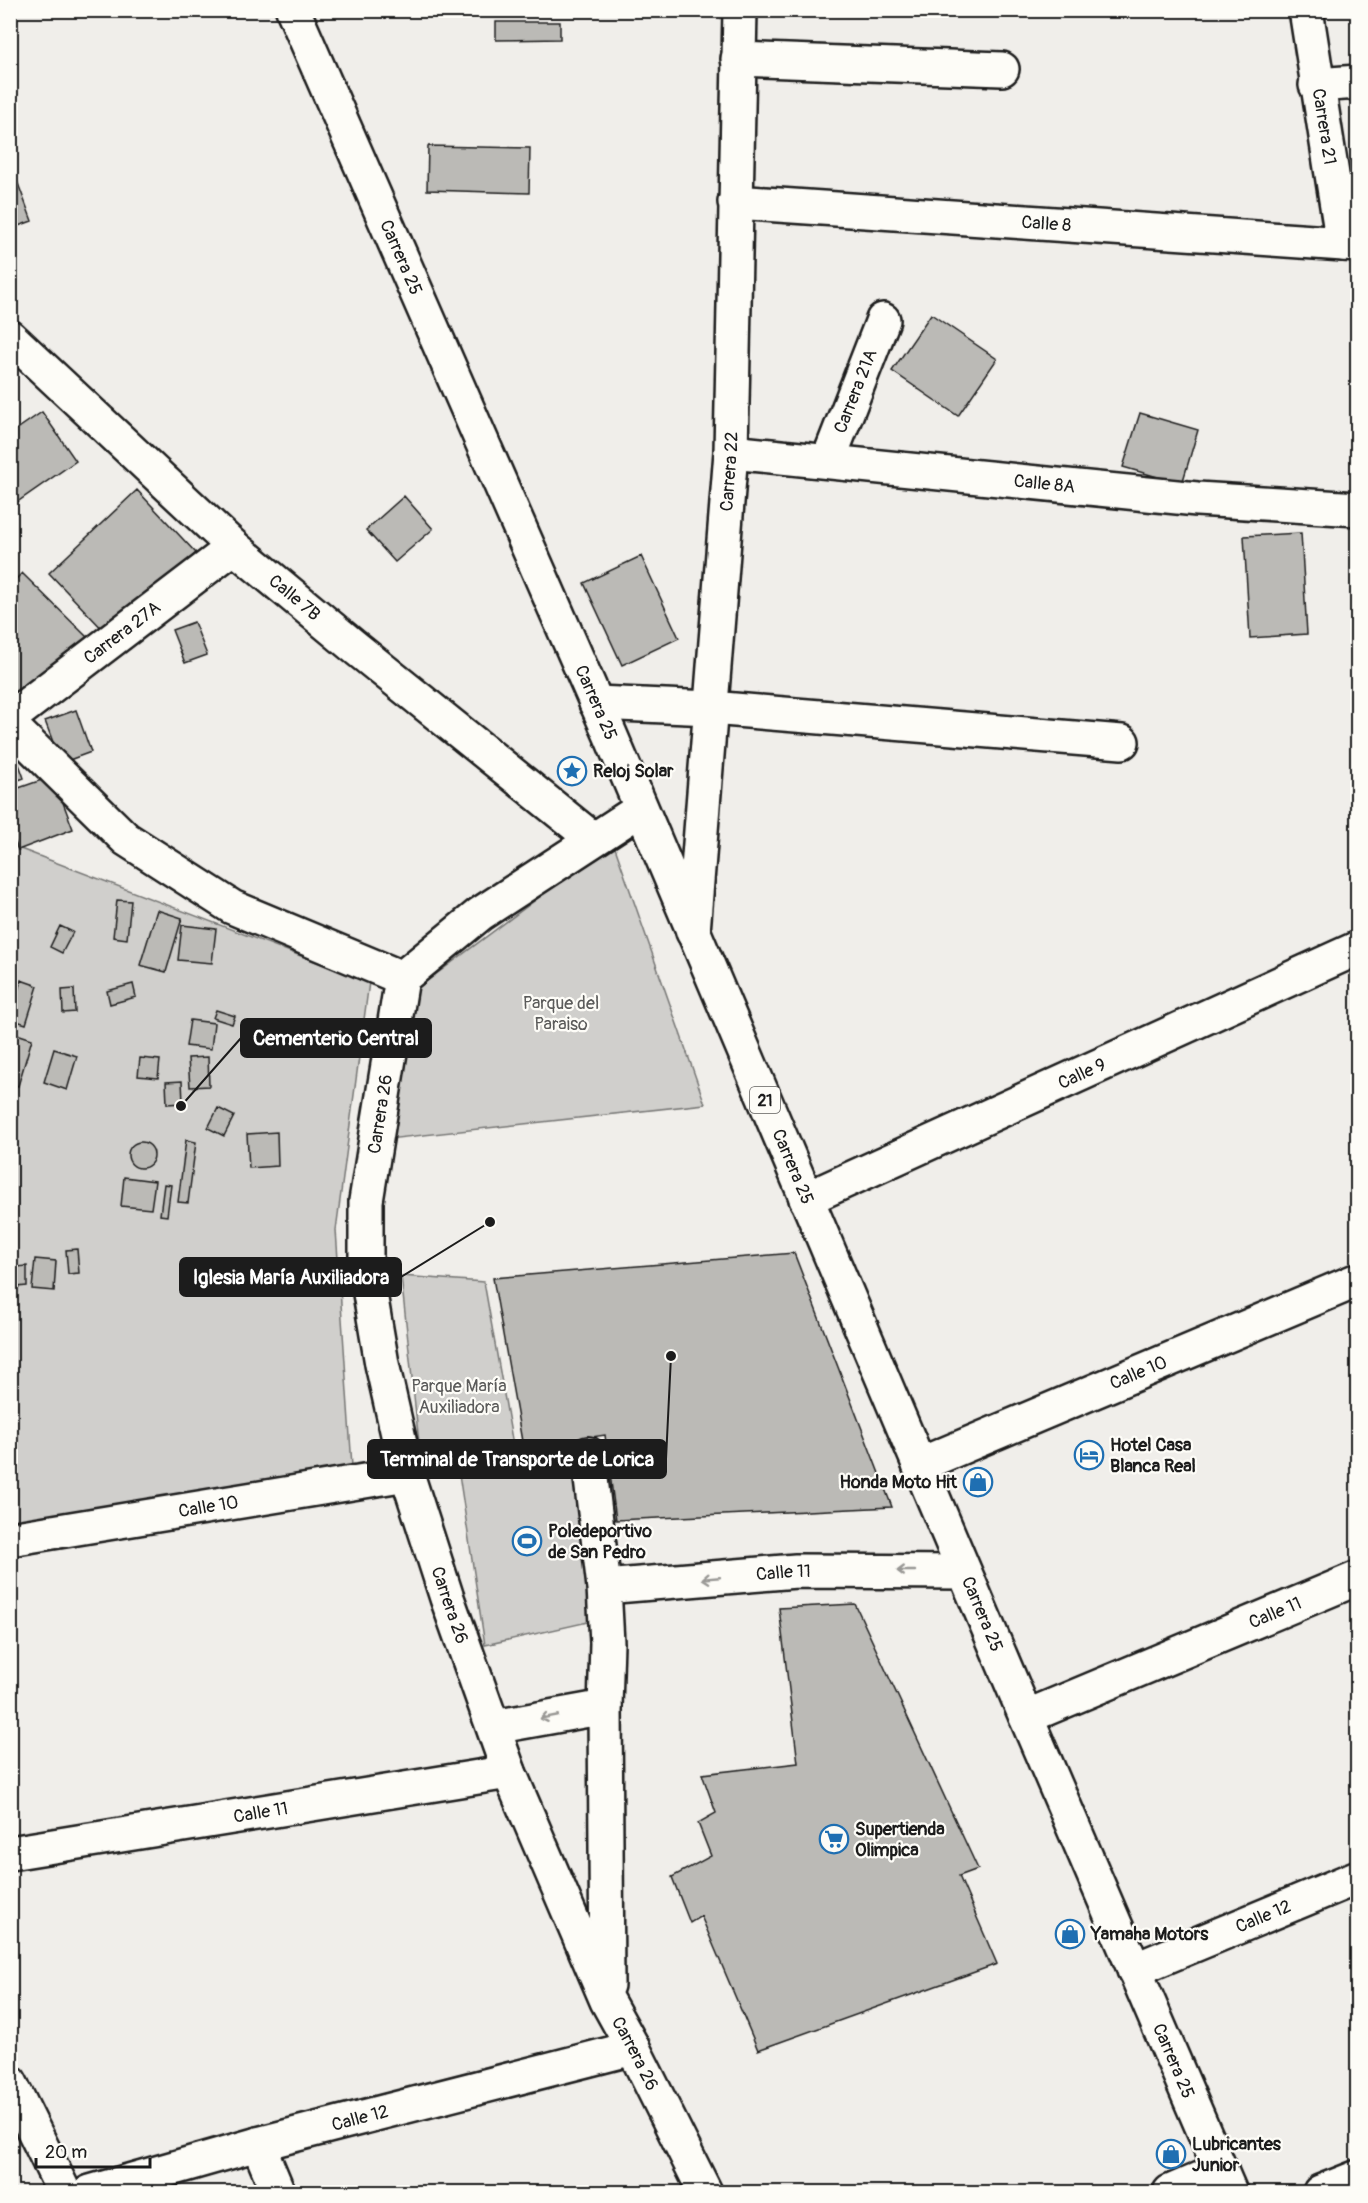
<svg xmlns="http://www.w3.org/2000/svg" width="1368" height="2203" font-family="Pangolin,sans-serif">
	<rect width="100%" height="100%" fill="#f0eeea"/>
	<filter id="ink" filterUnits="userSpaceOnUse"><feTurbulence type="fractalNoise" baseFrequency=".0167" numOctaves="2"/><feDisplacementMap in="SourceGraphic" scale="12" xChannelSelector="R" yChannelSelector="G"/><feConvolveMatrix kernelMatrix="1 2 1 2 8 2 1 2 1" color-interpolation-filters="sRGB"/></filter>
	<g filter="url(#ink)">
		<path fill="#d0cfcc" stroke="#767674" stroke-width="1.5" d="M613 842 705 1104 388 1139 415 990Z
			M10 845 369 982 336 1230 353 1481 11 1527Z
			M401 1276 484 1282 513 1445 420 1452Z
			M570 1448 597 1620 485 1645 457 1461Z"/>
		<path fill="#bbbab6" stroke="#1c1c1c" stroke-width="1.5" d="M496 22H560V39L496 40Z
			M428 146 530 148 529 193 427 190Z
			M10 162 32 221 10 229Z
			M931 314 997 359 958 416 892 371Z
			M42 412 76 461 10 507V434Z
			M1140 413 1198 430 1182 484 1123 467Z
			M137 490 196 553 108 635 49 573Z
			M404 496 433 529 395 562 366 530Z
			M1301 533 1307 634 1250 638 1244 536Z
			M641 556 679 638 622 665 584 583Z
			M22 573 87 637 24 701 10 688V585Z
			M194 622 207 655 185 663 172 630Z
			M76 710 91 752 61 763 45 721Z
			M10 739 24 778 10 783Z
			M53 776 73 829 18 850 10 829V791Z
			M117 900 131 901 127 939 113 937Z
			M157 910 182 918 166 972 140 965Z
			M182 925 216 929 212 963 178 960Z
			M60 926 73 932 62 953 50 947Z
			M21 980 38 986 26 1024 10 1019Z
			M133 984 136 997 110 1004 107 991Z
			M74 989 75 1012 63 1013 62 990Z
			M216 1010 235 1016 232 1024 213 1018Z
			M190 1020 214 1023 211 1049 186 1046Z
			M14 1033 32 1039 18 1086 10 1084V1043Z
			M54 1049 77 1056 67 1090 44 1082Z
			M208 1057 209 1086 190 1087 188 1058Z
			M140 1058 160 1060 158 1078 138 1076Z
			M182 1081 183 1103 167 1104 166 1082Z
			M218 1108 234 1116 224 1136 208 1128Z
			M277 1132 278 1166 249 1168 247 1134Z
			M186 1140 196 1142 188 1203 178 1202Z
			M128 1155a13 13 0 1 1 26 0a13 13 0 1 1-26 0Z
			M124 1177 155 1181 151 1209 121 1206Z
			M164 1184 171 1185 167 1216 160 1215Z
			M77 1249 79 1273 68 1274 66 1250Z
			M794 1253 892 1507 616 1520 605 1435 523 1447 493 1278Z
			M35 1259 56 1261 54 1291 32 1289Z
			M27 1266V1286L17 1287 16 1267Z
			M10 1286 13 1320H10Z
			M855 1604 978 1869 959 1876 997 1964 758 2050 701 1916 690 1923 672 1877 711 1856 698 1823 716 1813 702 1774 798 1763 779 1608Z"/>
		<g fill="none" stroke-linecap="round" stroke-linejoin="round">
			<g stroke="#1c1c1c" stroke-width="38">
				<g id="minor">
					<path id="s1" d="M1306 10 1343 244"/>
					<path d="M738 59 1002 69"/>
					<path d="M1316 85 1358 82"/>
					<path id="s2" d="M735 202 1358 245"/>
					<path id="s3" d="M10 337 234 547 352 645 593 839"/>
					<path id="s4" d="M731 452 1197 499 1358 509"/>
					<path id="s5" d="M828 461 883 320"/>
					<path d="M596 703 711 708 1122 742"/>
					<path id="s6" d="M10 718 234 547"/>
					<path d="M10 725 126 839 232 907 402 978"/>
					<path id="s7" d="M641 809 480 914 402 978 366 1201V1270L382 1364 407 1474 447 1598 509 1772 607 2001 633 2048 705 2192"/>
					<path id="s8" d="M693 932 731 452 740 10"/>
					<path id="s9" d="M806 1199 1358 948"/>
					<path d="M588 1454 604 1587 607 1643 605 1707 607 1985"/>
					<path id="s10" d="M919 1465 1358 1280"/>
					<path id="s11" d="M10 1539 407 1474"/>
					<path id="s12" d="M604 1587 796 1571 964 1572"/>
					<path id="s13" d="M1026 1717 1358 1578"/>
					<path d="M494 1727 605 1707"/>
					<path id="s14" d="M10 1853 509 1772"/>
					<path id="s15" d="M1134 1970 1358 1877"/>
					<path d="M10 2082 64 2192"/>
					<path d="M258 2144 278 2192"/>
					<path id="s16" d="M90 2192 258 2144 633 2048"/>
					<path d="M1170 2192 1221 2170"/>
					<path d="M1320 2192 1358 2177"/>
				</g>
			</g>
			<g stroke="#1c1c1c" stroke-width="38">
				<g id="major">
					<path id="s17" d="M293 10 610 734 1026 1717 1230 2192"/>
				</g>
			</g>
			<use href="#minor" stroke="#fdfcf7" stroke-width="33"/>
			<use href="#major" stroke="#fdfcf7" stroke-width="33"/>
		</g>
		<defs><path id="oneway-shaft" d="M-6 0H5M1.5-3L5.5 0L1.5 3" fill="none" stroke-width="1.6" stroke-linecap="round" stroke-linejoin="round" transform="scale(1.5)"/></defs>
		<g stroke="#989794">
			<use href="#oneway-shaft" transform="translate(906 1571) rotate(-180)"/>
			<use href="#oneway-shaft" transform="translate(711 1578) rotate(175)"/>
			<use href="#oneway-shaft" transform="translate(549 1717) rotate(169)"/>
		</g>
	</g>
	<defs>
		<g id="sight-ring" transform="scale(1.5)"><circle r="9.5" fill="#fdfcf7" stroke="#1f6fb2" stroke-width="1.5"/><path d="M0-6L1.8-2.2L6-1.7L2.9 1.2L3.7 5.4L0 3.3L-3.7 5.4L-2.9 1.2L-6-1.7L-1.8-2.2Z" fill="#1f6fb2"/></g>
		<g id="hotel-ring" transform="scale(1.5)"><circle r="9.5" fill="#fdfcf7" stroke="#1f6fb2" stroke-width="1.5"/><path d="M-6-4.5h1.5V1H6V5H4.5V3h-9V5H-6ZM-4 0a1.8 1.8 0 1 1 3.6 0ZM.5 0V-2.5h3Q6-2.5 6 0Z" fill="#1f6fb2"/></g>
		<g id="shop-ring" transform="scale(1.5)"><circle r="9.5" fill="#fdfcf7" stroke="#1f6fb2" stroke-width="1.5"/><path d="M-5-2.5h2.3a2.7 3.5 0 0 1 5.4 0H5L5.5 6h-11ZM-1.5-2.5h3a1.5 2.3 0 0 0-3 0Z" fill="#1f6fb2"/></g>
		<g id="stadium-ring" transform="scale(1.5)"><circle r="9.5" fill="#fdfcf7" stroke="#1f6fb2" stroke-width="1.5"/><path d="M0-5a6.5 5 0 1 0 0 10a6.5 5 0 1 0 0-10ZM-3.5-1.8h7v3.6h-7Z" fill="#1f6fb2"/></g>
		<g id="supermarket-ring" transform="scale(1.5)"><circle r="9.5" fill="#fdfcf7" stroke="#1f6fb2" stroke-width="1.5"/><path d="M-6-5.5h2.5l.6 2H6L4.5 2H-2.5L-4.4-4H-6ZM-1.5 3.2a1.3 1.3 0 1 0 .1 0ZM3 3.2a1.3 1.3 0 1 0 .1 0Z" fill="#1f6fb2"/></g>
	</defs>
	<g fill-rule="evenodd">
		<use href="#sight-ring" x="572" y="771"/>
		<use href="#hotel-ring" x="1089" y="1455"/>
		<use href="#shop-ring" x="978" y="1482"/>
		<use href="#stadium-ring" x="527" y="1541"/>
		<use href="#supermarket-ring" x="834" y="1839"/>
		<use href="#shop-ring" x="1070" y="1934"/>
		<use href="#shop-ring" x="1171" y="2154"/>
	</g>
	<g text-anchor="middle" stroke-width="4.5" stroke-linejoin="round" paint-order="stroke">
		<rect fill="#fdfcf7" stroke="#605f5e" stroke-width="1.5" x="750" y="1087" width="30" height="26" rx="4.5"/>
		<g font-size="16" font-weight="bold" fill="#1c1c1c">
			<text x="765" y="1106">21</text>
		</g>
		<g font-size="18" fill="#1c1c1c" stroke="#fdfcf7">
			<text dy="6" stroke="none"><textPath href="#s1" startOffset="118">Carrera 21</textPath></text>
			<text dy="6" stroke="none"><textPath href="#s2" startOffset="312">Calle 8</textPath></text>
			<text dy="6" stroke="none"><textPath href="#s17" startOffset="270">Carrera 25</textPath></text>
			<text dy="6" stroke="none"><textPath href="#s5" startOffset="75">Carrera 21A</textPath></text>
			<text dy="6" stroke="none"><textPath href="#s8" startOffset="462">Carrera 22</textPath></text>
			<text dy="6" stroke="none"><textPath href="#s4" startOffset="315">Calle 8A</textPath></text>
			<text dy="6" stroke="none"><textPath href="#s3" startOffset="386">Calle 7B</textPath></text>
			<text dy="6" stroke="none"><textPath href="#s6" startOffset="141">Carrera 27A</textPath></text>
			<text dy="6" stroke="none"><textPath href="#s17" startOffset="756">Carrera 25</textPath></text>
			<text dy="6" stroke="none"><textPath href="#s9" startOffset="303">Calle 9</textPath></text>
			<text transform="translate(380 1114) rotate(-81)" y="6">Carrera 26</text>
			<text dy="6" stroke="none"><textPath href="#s17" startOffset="1260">Carrera 25</textPath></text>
			<text dy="6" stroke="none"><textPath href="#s10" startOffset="238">Calle 10</textPath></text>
			<text dy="6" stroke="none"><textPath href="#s11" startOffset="201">Calle 10</textPath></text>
			<text dy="6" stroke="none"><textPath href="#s12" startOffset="180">Calle 11</textPath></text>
			<text dy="6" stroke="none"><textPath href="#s7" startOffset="934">Carrera 26</textPath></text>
			<text dy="6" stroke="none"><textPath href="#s13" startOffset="270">Calle 11</textPath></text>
			<text dy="6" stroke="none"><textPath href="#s17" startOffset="1746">Carrera 25</textPath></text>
			<text dy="6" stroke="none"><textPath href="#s14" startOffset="254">Calle 11</textPath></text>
			<text dy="6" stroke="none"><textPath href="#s15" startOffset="140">Calle 12</textPath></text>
			<text dy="6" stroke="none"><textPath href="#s7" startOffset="1420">Carrera 26</textPath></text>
			<text dy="6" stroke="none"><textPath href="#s17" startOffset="2232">Carrera 25</textPath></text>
			<text dy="6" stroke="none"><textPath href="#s16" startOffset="280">Calle 12</textPath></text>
		</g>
		<g font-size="18" font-weight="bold" fill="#1c1c1c" stroke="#fdfcf7" text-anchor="start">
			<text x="593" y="777">Reloj Solar</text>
			<text x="1110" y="1451">Hotel Casa<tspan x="1110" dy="21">Blanca Real</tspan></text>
			<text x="957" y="1488" text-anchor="end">Honda Moto Hit</text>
			<text x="548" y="1537">Poledeportivo<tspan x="548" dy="21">de San Pedro</tspan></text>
			<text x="855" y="1835">Supertienda<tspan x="855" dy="21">Olimpica</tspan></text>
			<text x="1091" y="1940">Yamaha Motors</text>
			<text x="1192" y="2150">Lubricantes<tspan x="1192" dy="21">Junior</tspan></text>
		</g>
		<g font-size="18" fill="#5b5b5a" stroke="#fdfcf7">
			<text x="561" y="1009">Parque del<tspan x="561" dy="21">Paraiso</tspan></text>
			<text x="459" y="1392">Parque María<tspan x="459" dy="21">Auxiliadora</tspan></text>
		</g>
	</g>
	<path fill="none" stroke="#1c1c1c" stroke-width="2" d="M181 1106L241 1038M490 1222L401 1277M671 1356L666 1459"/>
	<g fill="#1c1c1c" stroke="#fdfcf7" stroke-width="2">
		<circle cx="181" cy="1106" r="6"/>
		<circle cx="490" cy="1222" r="6"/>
		<circle cx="671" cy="1356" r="6"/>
	</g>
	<g fill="#1c1c1c" stroke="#1c1c1c" stroke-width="2">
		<rect x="241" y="1019" width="190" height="38" rx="6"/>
		<rect x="180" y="1258" width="221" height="38" rx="6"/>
		<rect x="368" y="1440" width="298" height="38" rx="6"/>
	</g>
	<g font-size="20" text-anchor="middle" font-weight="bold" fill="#fff">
		<text x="336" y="1045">Cementerio Central</text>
		<text x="291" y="1284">Iglesia María Auxiliadora</text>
		<text x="517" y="1466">Terminal de Transporte de Lorica</text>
	</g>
	<rect width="1368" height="2203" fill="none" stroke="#fdfcf7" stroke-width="36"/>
	<rect x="18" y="18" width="1332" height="2167" fill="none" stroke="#1c1c1c" stroke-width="2" filter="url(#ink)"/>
	<path d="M36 2158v9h114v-9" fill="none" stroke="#1c1c1c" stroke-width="3"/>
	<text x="45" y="2158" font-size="18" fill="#1c1c1c" stroke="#fdfcf7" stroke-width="4.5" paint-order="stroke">20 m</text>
</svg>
